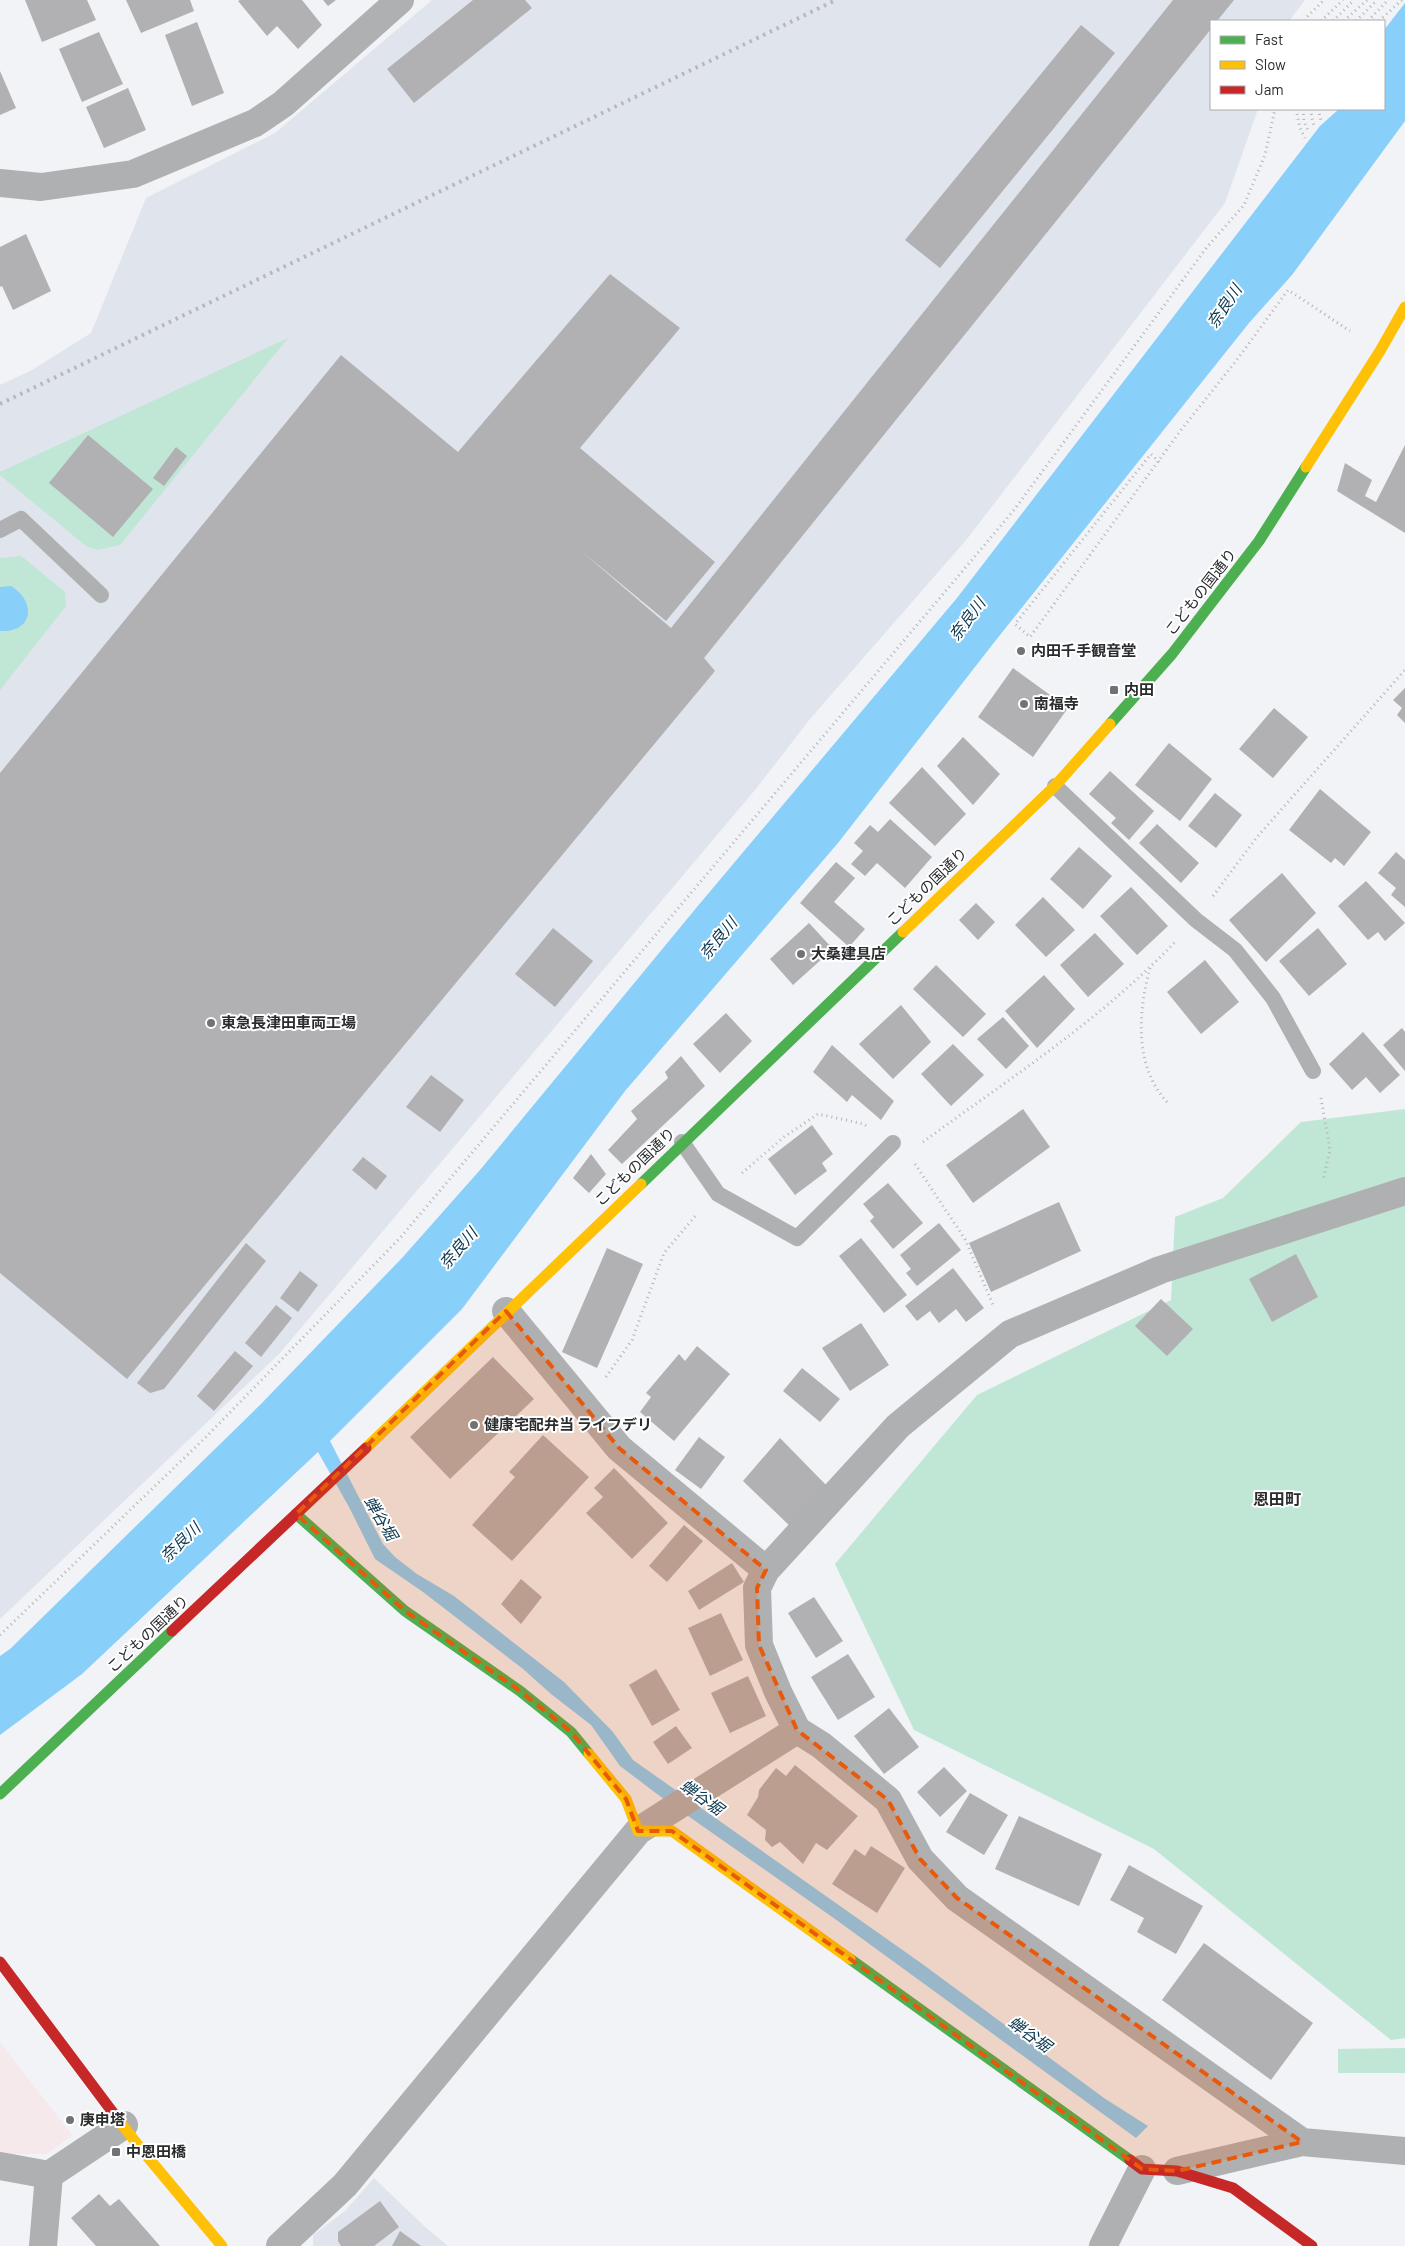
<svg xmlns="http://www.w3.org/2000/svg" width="1405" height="2246" font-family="Barlow,'Noto Sans JP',sans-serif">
	<rect width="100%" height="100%" fill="#f1f3f6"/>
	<path fill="#f6e9ec" d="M0 2042 72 2135 47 2154H10L0 2152Z"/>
	<path fill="#e0e4ec" d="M432 0H1305L1289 21H1211V109H1258L1225 203 967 539 810 719 755 790 280 1353 0 1619V385L32 370 91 333 146 198 275 133Z
		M374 2178 424 2226 448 2246H313V2235L345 2211Z"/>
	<path fill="#c0e6d6" d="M288 338 120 545 98 550 86 546 0 475V472Z
		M21 556 65 592 66 606 0 690V558Z
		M1405 1109V2038L1391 2040 1154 1849 914 1730 835 1564 977 1395 1171 1300 1175 1217 1223 1198 1301 1122Z
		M1405 2048V2073H1338V2049Z"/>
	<path fill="#88cffa" d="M1405 3V121L1292 275 1249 323 996 640 838 843 625 1091 462 1309 330 1441 383 1544 395 1557 417 1574 454 1596 564 1682 613 1732 633 1760 921 1963 1104 2098 1148 2126 1136 2138 835 1919 661 1797 620 1766 591 1725 551 1694 523 1669 423 1592 375 1559 349 1507 318 1452 82 1674 0 1735V1656L10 1649 260 1405 402 1258 480 1170 697 907 957 598 1320 126 1339 109H1384V30Z
		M11 586C38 603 32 633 0 631V587Z"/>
	<path fill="#b1b0b2" d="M25 0H87L96 20 42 42Z
		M126 0H190L194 11 141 33Z
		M240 0H302L322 25 298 49 277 26 267 36 238 1Z
		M323 0H336L328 6Z
		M473 0H525L532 8 414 103 387 69Z
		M1173 0H1234L1217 21H1211V29L704 658 715 671 127 1379 0 1273V773L341 355 458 452 610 274 680 328 580 448 715 562 666 621 580 550 671 628Z
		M197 22 224 93 192 106 165 35Z
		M1081 25 1115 53 940 268 905 240Z
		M99 32 123 84 82 102 59 49Z
		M0 71 16 108 0 115Z
		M128 88 146 130 104 148 86 107Z
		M26 234 51 291 13 310 2 286 0 287V247Z
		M88 435 153 489 113 537 49 483Z
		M1405 445V533L1337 491 1345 463 1372 480 1365 496 1376 502Z
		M176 447 187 456 164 486 153 478Z
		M1013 668 1068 708 1033 757 978 717Z
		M1405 688V723L1397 715 1402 708 1393 700Z
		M1274 708 1308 737 1273 778 1239 749Z
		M963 737 1000 774 973 805 937 766Z
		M1169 743 1212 779 1180 821 1135 785Z
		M922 767 966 814 935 846 889 803Z
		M1110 771 1154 811 1129 840 1111 823 1116 818 1089 794Z
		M1320 789 1371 832 1344 866 1335 858 1331 863 1289 830Z
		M1215 793 1242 815 1216 848 1188 826Z
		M890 819 932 857 905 888 877 863 865 876 851 864 863 851 854 843 870 825 878 832Z
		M1157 824 1199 863 1181 883 1139 843Z
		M1079 847 1112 876 1083 909 1050 879Z
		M1396 852 1405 860V907L1391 895 1396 888 1378 873Z
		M836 862 855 878 834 902 865 929 849 947 800 903Z
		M1282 873 1316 913 1266 962 1229 920Z
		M1366 881 1405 923 1385 941 1378 932 1368 940 1338 906Z
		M1131 887 1168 926 1137 955 1100 916Z
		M1043 897 1075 930 1046 957 1015 925Z
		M976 903 995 922 978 940 959 920Z
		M809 923 833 949 793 985 770 959Z
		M553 928 593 961 555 1007 515 974Z
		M1318 928 1347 964 1309 996 1279 961Z
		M1095 933 1124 964 1088 997 1060 965Z
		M1205 960 1239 1002 1201 1034 1167 992Z
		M936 965 986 1014 963 1037 913 989Z
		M1044 975 1075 1009 1037 1048 1005 1011Z
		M901 1005 931 1042 893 1079 859 1044Z
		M726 1013 752 1041 720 1073 693 1044Z
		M1003 1017 1029 1046 1006 1069 977 1039Z
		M1402 1028 1405 1032V1071L1383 1045Z
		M1363 1032 1400 1075 1380 1093 1366 1077 1352 1090 1329 1064Z
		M953 1044 984 1075 951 1106 921 1074Z
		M832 1045 894 1101 881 1120 852 1095 847 1102 813 1072Z
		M681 1056 705 1086 622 1164 608 1150 637 1119 631 1111 668 1078 665 1072Z
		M431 1075 464 1100 440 1132 406 1107Z
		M1023 1109 1050 1147 973 1203 946 1165Z
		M812 1125 833 1154 822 1163 827 1171 795 1195 768 1159Z
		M591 1154 606 1174 589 1193 573 1178Z
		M363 1157 387 1176 376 1190 352 1170Z
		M888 1183 923 1223 893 1249 870 1221 874 1217 863 1204Z
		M1059 1202 1081 1251 991 1292 969 1243Z
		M939 1223 961 1250 917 1286 906 1273 911 1269 900 1255Z
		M861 1238 907 1295 884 1313 839 1256Z
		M246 1243 266 1261 164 1389 150 1393 137 1383Z
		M607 1248 643 1264 597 1368 562 1352Z
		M1296 1254 1318 1297 1272 1322 1249 1279Z
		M953 1268 984 1308 966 1322 956 1309 939 1323 930 1311 917 1321 905 1306Z
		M300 1271 318 1285 298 1312 280 1298Z
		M1161 1299 1193 1329 1167 1356 1135 1326Z
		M276 1305 292 1318 261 1357 245 1343Z
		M861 1323 889 1365 850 1391 822 1348Z
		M697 1346 730 1374 674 1441 640 1412 651 1397 646 1393 679 1354 685 1361Z
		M235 1351 253 1366 214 1411 197 1396Z
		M493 1357 534 1399 450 1479 410 1437Z
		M802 1368 840 1399 820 1422 783 1391Z
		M543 1435 589 1477 512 1561 472 1525 515 1477 509 1472Z
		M699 1437 725 1457 701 1489 675 1470Z
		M780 1438 826 1485 792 1528 743 1481Z
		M614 1468 668 1523 632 1559 586 1513 603 1497 594 1488Z
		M684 1525 703 1541 667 1582 649 1566Z
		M732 1563 744 1582 699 1610 688 1591Z
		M521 1579 542 1597 521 1624 501 1604Z
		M814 1597 843 1641 816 1658 788 1613Z
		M721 1613 743 1660 710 1676 688 1628Z
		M848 1654 875 1697 838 1720 811 1677Z
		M656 1669 680 1710 652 1726 629 1685Z
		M748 1676 766 1716 730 1733 711 1693Z
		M889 1708 919 1747 884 1774 854 1736Z
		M676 1726 692 1748 668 1764 653 1742Z
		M795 1765 858 1816 827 1850 816 1843 803 1864 780 1842 772 1847 765 1840 766 1830 747 1815 758 1797 759 1790 776 1768 786 1776Z
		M944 1767 967 1791 940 1817 917 1792Z
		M970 1793 1008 1815 984 1855 946 1832Z
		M1019 1816 1102 1854 1079 1906 995 1869Z
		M871 1846 905 1868 877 1913 832 1884 855 1849 865 1856Z
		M1129 1865 1203 1906 1176 1954 1137 1932 1144 1918 1110 1900Z
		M1204 1943 1313 2023 1271 2080 1162 2000Z
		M99 2194 110 2206 119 2199 160 2246H96L71 2218Z
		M380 2201 399 2227 374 2246H341L338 2241V2232Z
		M400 2231 421 2246H392Z"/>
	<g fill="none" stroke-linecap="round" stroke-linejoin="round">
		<path stroke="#b4b4b5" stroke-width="3" stroke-dasharray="1 4" stroke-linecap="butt" d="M1305 21 1308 16 1324 0
			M1321 21 1343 0
			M1333 21 1354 0
			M1344 21 1367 0
			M1356 21 1377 0
			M1368 21 1388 0
			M1379 21 1402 0
			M1296 109 1300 128 1305 138
			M1303 109 1304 121 1309 133
			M1310 109 1314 126
			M1318 109 1321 120
			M1326 109 1327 113
			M1159 462 1151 454 1015 624 1030 637 1181 430 1236 361 1288 290 1350 331
			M1213 896 1257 837 1405 670
			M1150 968C1138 1012 1134 1068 1168 1103
			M1321 1098 1330 1150 1323 1180
			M923 1142C1009 1079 1102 1019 1176 941
			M915 1164 965 1239 993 1305
			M742 1173 784 1137 818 1114 864 1124 868 1127
			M606 1377 632 1340 664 1253 697 1214
			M0 1635 205 1438 400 1238 1014 510 1207 247 1244 205 1265 155 1275 109"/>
		<path stroke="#afb0b1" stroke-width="16" d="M0 530 21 519 101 595
			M1055 786 1196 920 1235 950 1273 998 1313 1071
			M682 1142 718 1194 797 1238 893 1143"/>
		<path stroke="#afb0b1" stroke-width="28" d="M0 183 41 187 133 174 255 123 283 104 400 0
			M506 1311 619 1448 766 1570 757 1588 759 1645 778 1692 797 1730 821 1745 888 1800 920 1859 957 1898 1302 2142
			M766 1570 898 1426 1010 1334 1160 1270 1405 1191
			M0 2166 49 2175 124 2125
			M1177 2171 1302 2142 1405 2151
			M43 2246 49 2175
			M280 2246 345 2185 638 1831 797 1730
			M1103 2246 1142 2169"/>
		<path stroke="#4caf50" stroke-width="11" d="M1110 724 1172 654 1259 541 1306 467
			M641 1184 903 932
			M296 1514 405 1611 520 1691 571 1732 589 1754
			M0 1794 172 1631
			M850 1959 1130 2160"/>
		<path stroke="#ffc107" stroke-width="11" d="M1306 467 1380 351 1405 307
			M903 932 1055 786 1110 724
			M366 1448 641 1184
			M589 1754 626 1799 638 1831H672L850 1959
			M114 2114 141 2149 222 2246"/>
		<path stroke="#c62828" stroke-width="11" d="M172 1631 366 1448
			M0 1962 114 2114
			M1130 2160 1142 2169 1177 2171 1233 2188 1312 2246"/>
		<path stroke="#b6b8ba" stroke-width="4" stroke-dasharray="2.5 5" stroke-linecap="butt" d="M0 404 836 0"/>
	</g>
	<path fill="#e8590c" fill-opacity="0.2" stroke="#e8590c" stroke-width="4" stroke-dasharray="10 6" stroke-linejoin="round" d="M506 1311 619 1448 766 1570 757 1588 759 1645 797 1730 888 1800 920 1859 957 1898 1302 2142 1177 2171 1142 2169 672 1831H638L626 1799 571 1732 520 1691 405 1611 296 1514Z"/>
	<g fill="#707274" stroke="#fff" stroke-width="2">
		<circle cx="1021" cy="651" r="5"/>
		<rect x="1109" y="685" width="10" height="10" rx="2.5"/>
		<circle cx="1024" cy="704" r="5"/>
		<circle cx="801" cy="954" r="5"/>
		<circle cx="211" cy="1023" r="5"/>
		<circle cx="474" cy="1425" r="5"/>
		<circle cx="70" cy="2120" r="5"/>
		<rect x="111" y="2147" width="10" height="10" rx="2.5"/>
	</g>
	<g text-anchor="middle" stroke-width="4" stroke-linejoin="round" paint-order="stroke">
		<g font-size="15" fill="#2b2c2e" stroke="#fff">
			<text transform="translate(1201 592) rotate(-52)" y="5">こどもの国通り</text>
			<text transform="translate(927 887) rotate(-44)" y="5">こどもの国通り</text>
			<text transform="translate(635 1167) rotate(-44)" y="5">こどもの国通り</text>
			<text transform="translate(148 1634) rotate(-43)" y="5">こどもの国通り</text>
		</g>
		<g font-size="15" font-weight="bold" fill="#2b2c2e" stroke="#fff" text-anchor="start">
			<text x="1031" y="656">内田千手観音堂</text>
			<text x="1124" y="695">内田</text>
			<text x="1034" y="709">南福寺</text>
			<text x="811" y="959">大桑建具店</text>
			<text x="221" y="1028">東急長津田車両工場</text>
			<text x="484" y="1430">健康宅配弁当 ライフデリ</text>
			<text x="80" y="2125">庚申塔</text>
			<text x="126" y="2157">中恩田橋</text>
		</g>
		<g font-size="16" font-style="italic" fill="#0a364e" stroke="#fff">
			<text transform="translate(1224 306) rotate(-56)" y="6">奈良川</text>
			<text transform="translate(967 619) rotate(-53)" y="6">奈良川</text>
			<text transform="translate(718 938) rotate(-50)" y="6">奈良川</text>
			<text transform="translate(458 1248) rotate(-49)" y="6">奈良川</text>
			<text transform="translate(381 1518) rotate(59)" y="6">蝉谷堀</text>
			<text transform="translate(180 1542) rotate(-44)" y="6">奈良川</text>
			<text transform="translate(702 1797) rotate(36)" y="6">蝉谷堀</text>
			<text transform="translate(1030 2034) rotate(36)" y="6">蝉谷堀</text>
		</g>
		<g font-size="16" font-weight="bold" fill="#2b2c2e" stroke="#fff">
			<text x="1277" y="1505">恩田町</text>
		</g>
	</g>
	<rect x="1210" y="20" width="175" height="90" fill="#ffffff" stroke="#aaabab"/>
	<rect x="1220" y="36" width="25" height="8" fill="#4caf50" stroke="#aaabab"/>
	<text x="1255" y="45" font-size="15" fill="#2b2c2e">Fast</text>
	<rect x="1220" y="61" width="25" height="8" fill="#ffc107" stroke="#aaabab"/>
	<text x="1255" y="70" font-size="15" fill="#2b2c2e">Slow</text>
	<rect x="1220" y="86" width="25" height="8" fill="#c62828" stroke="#aaabab"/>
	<text x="1255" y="95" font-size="15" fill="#2b2c2e">Jam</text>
</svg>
